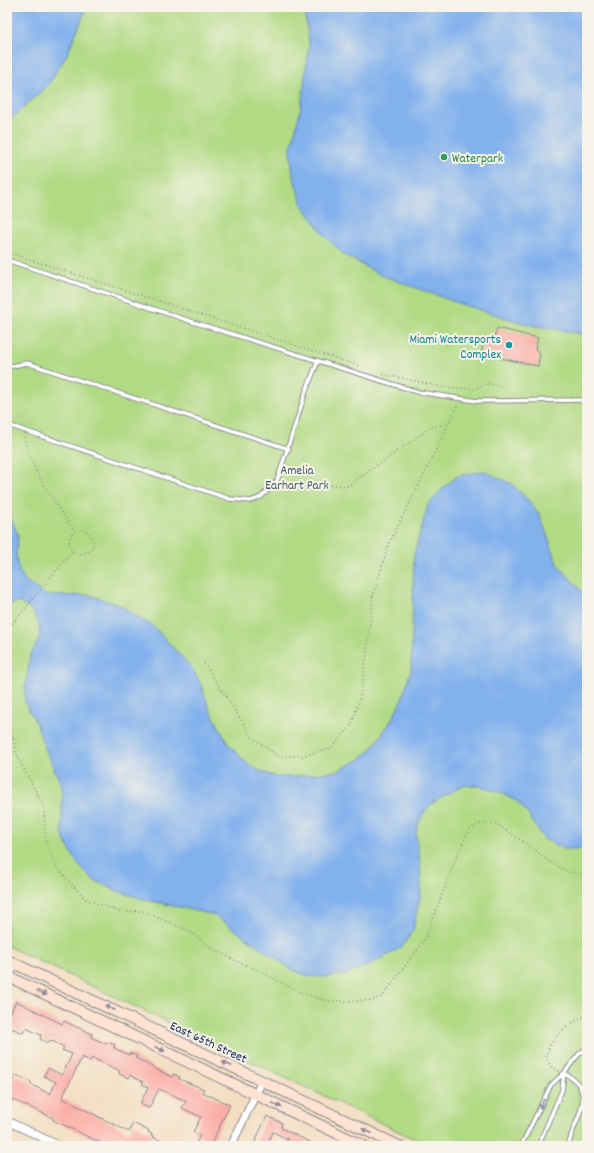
<svg xmlns="http://www.w3.org/2000/svg" width="594" height="1153" font-family="Dekko,sans-serif">
	<rect width="100%" height="100%" fill="#f7f3e8"/>
	<filter id="ink" filterUnits="userSpaceOnUse"><feTurbulence type="fractalNoise" baseFrequency=".025" numOctaves="2"/><feDisplacementMap in="SourceGraphic" scale="8" xChannelSelector="R" yChannelSelector="G"/><feConvolveMatrix kernelMatrix="1 2 1 2 8 2 1 2 1" color-interpolation-filters="sRGB"/></filter>
	<filter id="wash" filterUnits="userSpaceOnUse"><feTurbulence type="fractalNoise" baseFrequency=".012" numOctaves="4" result="noise"/><feDisplacementMap in="SourceGraphic" scale="16" xChannelSelector="R" yChannelSelector="G"/><feGaussianBlur stdDeviation="0.9" result="paint"/><feColorMatrix in="noise" values="0 0 0 0 0 0 0 0 0 0 0 0 0 0 0 0 0 1.4 0 .05"/><feComposite in="paint" operator="in"/></filter>
	<g filter="url(#wash)">
		<rect width="100%" height="100%" fill="#f3dec1"/>
		<path fill="#b1da84" stroke="#668471" d="M7 7H587V1146H429L7 946Z"/>
		<path fill="#82b1ed" stroke="#4e70a6" d="M7 7H87L67 54 48 85 7 122Z
			M304 7H587V335L526 324 458 303 381 275 343 254 324 235 303 206 293 176 290 151 301 108 309 44Z
			M484 471 512 484 529 501 540 516 558 565 587 597V849H565L544 839 525 810 517 801 504 794 488 788 474 785 461 786 431 804 423 814 417 827 416 837 420 862 421 891 413 930 402 947 367 966 346 974 326 977 308 976 291 969 214 915 143 899 117 891 92 879 77 863 64 839 62 830V787L43 743 37 725 25 702V691L30 656 39 639 40 630 38 622 32 611 19 602 7 605V507L18 535 16 557 19 571 27 582 47 596 90 595 119 605 154 627 192 668 201 685 209 708 229 745 248 764 258 770 276 777H289L337 771 357 761 371 750 391 721 402 699 411 670 414 555 428 505 444 487 458 476Z"/>
		<g id="blocks">
			<path fill="#fbaba4" d="M497 328 538 338 535 350 540 352 538 366 481 354 484 339 493 341Z
				M16 1001 62 1024 64 1021 92 1034 91 1037 106 1044 108 1042 115 1045 114 1048 129 1055 130 1053 137 1056 136 1058 156 1069 172 1077 173 1074 180 1077 179 1079 204 1089 202 1092 230 1105 210 1146H195L200 1135 193 1132 201 1117 182 1108 186 1101 159 1089 149 1108 140 1104 148 1087 142 1084 143 1082 130 1075 129 1078 119 1074 120 1071 92 1058 90 1061 82 1057 62 1098 129 1132 133 1123 149 1131 148 1132 152 1134 151 1136 172 1146H114L106 1142 105 1145 72 1129 53 1120V1118L7 1097V1077L14 1080 16 1075 31 1082 30 1084 50 1094 56 1082 44 1076 48 1068 62 1075 72 1054 62 1050 64 1047 50 1040 48 1043 40 1039 41 1035 26 1028 23 1033 7 1026V1021Z
				M267 1116 282 1123 281 1128 318 1146H285L288 1139 273 1132 266 1146H253Z"/>
		</g>
	</g>
	<g filter="url(#ink)">
		<use href="#blocks" fill-opacity="0" stroke="#878690" stroke-width="1"/>
		<g fill="none" stroke-linecap="round" stroke-linejoin="round">
			<g stroke="#878690" stroke-width="5.5">
				<path id="service" d="M7 260 193 322 418 392 477 401 587 400
					M7 367 27 363 289 449
					M7 423 11 426 230 499 251 501 261 497 277 481 306 391 318 361
					M564 1073C569 1076 576 1081 579 1085 591 1106 570 1126 569 1146
					M521 1146 551 1085 564 1073 579 1054 587 1048
					M538 1146 562 1090 564 1073"/>
			</g>
			<g stroke="#878690" stroke-width="9">
				<path id="minor" d="M7 981 15 963
					M7 1121 60 1146
					M231 1146 262 1081"/>
			</g>
			<g stroke="#878690" stroke-width="12">
				<path id="secondary" d="M7 960 399 1146
					M7 976 364 1146"/>
			</g>
			<path stroke="#878690" stroke-width="1.5" stroke-dasharray="1 3" stroke-linecap="butt" d="M7 252 359 366
				M383 374 442 387 475 389 488 383 502 387
				M24 437C32 473 55 502 75 532
				M283 482 348 486 431 427 448 424
				M69 542a12 12 0 1 1 24 0a12 12 0 1 1-24 0Z
				M7 630 73 551
				M204 663 253 738 278 756H303L332 748 351 726 360 698 367 653 373 596 389 543 420 483 458 404
				M7 712 18 758 44 807 46 843 55 864 72 885 87 900 121 912 143 911 161 919 188 930 210 947 232 959 260 971 301 993 328 1001H359L374 1000 382 997 425 939 458 853 469 830 478 824 495 823 535 850 548 861 569 872 587 875
				M559 1071 552 1067 546 1058C550 1036 568 1024 587 1015"/>
			<use href="#service" stroke="#fff" stroke-width="3.5"/>
			<use href="#minor" stroke="#fff" stroke-width="7"/>
			<use href="#secondary" stroke="#fee3d2" stroke-width="10"/>
		</g>
		<defs><path id="oneway-solid" d="M-6-.8H1V-3.2L6.5 0L1 3.2V.8H-6Z"/></defs>
		<g fill="#8c8998">
			<use href="#oneway-solid" transform="translate(42 993) rotate(25)"/>
			<use href="#oneway-solid" transform="translate(110 1008) rotate(-155)"/>
			<use href="#oneway-solid" transform="translate(160 1049) rotate(25)"/>
			<use href="#oneway-solid" transform="translate(227 1064) rotate(-155)"/>
			<use href="#oneway-solid" transform="translate(277 1105) rotate(25)"/>
			<use href="#oneway-solid" transform="translate(367 1131) rotate(-155)"/>
		</g>
		<use fill="#8d97ae" href="#oneway-solid" transform="translate(542 1104) rotate(116)"/>
	</g>
	<circle fill="#2e9e5b" stroke="#f7f3e8" stroke-width="1.5" cx="444" cy="157" r="4"/>
	<circle fill="#0f9aa8" stroke="#f7f3e8" stroke-width="1.5" cx="509" cy="345" r="4"/>
	<g text-anchor="middle" stroke-width="4" stroke-linejoin="round" paint-order="stroke">
		<g font-size="13" fill="#27864d" stroke="#f7f3e8" text-anchor="start">
			<text x="452" y="162">Waterpark</text>
		</g>
		<g font-size="13" fill="#0d838f" stroke="#f7f3e8" text-anchor="end">
			<text x="501" y="343">Miami Watersports<tspan x="501" dy="15">Complex</tspan></text>
		</g>
		<g font-size="13" fill="#405a68" stroke="#f7f3e8">
			<text x="297" y="474">Amelia<tspan x="297" dy="15">Earhart Park</tspan></text>
		</g>
		<g font-size="13" fill="#1b2f5e" stroke="#f7f3e8">
			<text transform="translate(209 1041) rotate(25)" y="5">East 65th Street</text>
		</g>
	</g>
	<rect width="594" height="1153" fill="none" stroke="#f7f3e8" stroke-width="24"/>
</svg>
